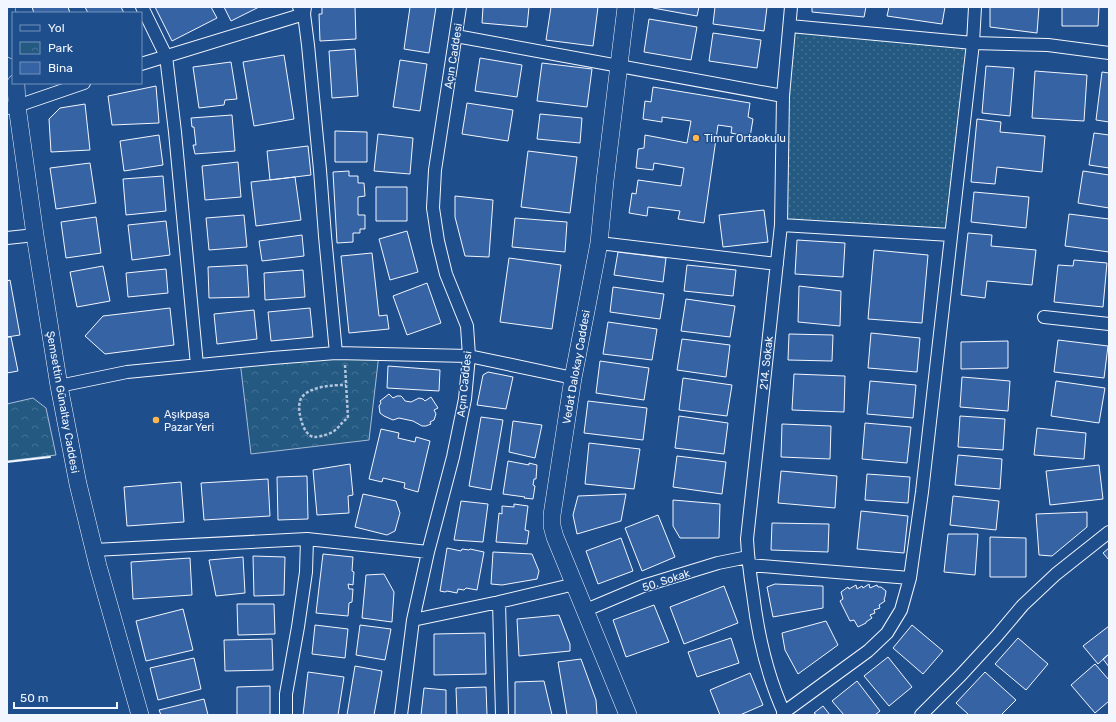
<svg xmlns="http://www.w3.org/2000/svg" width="1116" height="722" font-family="Rubik,sans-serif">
	<defs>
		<pattern id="grass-dots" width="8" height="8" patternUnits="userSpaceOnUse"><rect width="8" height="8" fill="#245a82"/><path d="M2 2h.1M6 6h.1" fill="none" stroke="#447295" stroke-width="1.8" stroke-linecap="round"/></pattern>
		<pattern id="park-crowns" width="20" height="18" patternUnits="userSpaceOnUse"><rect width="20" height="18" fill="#245a82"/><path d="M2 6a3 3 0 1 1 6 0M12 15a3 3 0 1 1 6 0" fill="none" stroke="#447295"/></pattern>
	</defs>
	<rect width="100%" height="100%" fill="#1f4e8c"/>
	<path fill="url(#grass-dots)" stroke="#a8bbd7" d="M790 26 973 43 951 235 781 225Z"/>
	<path fill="url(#park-crowns)" stroke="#a8bbd7" d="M379 354 369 440 251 454 240 361Z
		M33 398 46 408 56 455 7 461V404Z"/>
	<path fill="#3563a3" stroke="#f2f6ff" d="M32 7H68L70 13H34Z
		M85 7H121L124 13H88Z
		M155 7H211L217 18 172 41Z
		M224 7H259L231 21Z
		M322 7H355L356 39 320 41 319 14H322Z
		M410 7H436L429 53 404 49Z
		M483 7H529L527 27 482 23Z
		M551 7H598L593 46 546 40Z
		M653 7H699L697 16 653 8Z
		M715 7H767L764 31 713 24Z
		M812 7H866L864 17 812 12Z
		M889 7H945L942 24 887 16Z
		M990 7H1039L1037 33 990 27Z
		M1062 7H1099L1098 26H1062Z
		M649 19 697 27 691 60 644 52Z
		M713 33 761 40 757 68 709 61Z
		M355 49 358 96 332 98 329 51Z
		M284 55 294 119 254 126 243 62Z
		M480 58 522 65 517 97 475 91Z
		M400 60 427 64 420 111 393 107Z
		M231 62 237 99 225 100 224 105 199 108 193 67Z
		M542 63 592 69 587 107 537 101Z
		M986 66 1014 68 1010 116 982 113Z
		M1035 71 1087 75 1084 121 1032 118Z
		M1102 72 1109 73V122L1096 120Z
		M156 86 159 123 112 125 108 96Z
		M653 87 750 103 748 117 753 119 750 137 731 133 732 127 718 125 704 223 678 219 680 211 648 207 647 216 629 213 632 193 636 194 638 180 681 186 684 168 654 163 653 170 636 168 638 149 644 148 645 135 687 143 691 121 662 117V122L643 119 645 101 651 102Z
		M467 103 513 110 508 141 462 134Z
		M85 104 90 150 51 152 49 119 60 108Z
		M540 114 582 118 580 143 537 139Z
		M232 115 235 151 195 154 193 145H196L194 127H192L191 118Z
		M977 119 1001 122 1000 132 1045 136 1042 172 997 167 995 184 971 182Z
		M335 131 367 132V162H335Z
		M1094 133 1109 135V168L1089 165Z
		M378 134 413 138 410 174 374 171Z
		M159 135 163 165 124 171 120 141Z
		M308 146 311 175 270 180 267 151Z
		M528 151 577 157 570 213 521 207Z
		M238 162 241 197 205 200 202 166Z
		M90 163 96 203 56 209 50 168Z
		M349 171V176H358V183H364L365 196 358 197V215H365V229H360V233H353V242L337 243 333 172Z
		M1083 171 1109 175V208L1078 203Z
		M163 176 166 211 126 215 123 179Z
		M295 177 301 220 256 226 251 182Z
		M376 187H407V221H376Z
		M974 192 1029 197 1026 228 971 222Z
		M455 196 493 200 489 257 465 256 455 217Z
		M764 210 768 242 723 247 719 215Z
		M1069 214 1109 219V252L1065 246Z
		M244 215 247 247 209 250 206 218Z
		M96 217 101 253 66 258 61 222Z
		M515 218 567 222 565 252 512 247Z
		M166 221 170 255 132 260 128 225Z
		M407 231 418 272 390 280 379 239Z
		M968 233 992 235 991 246 1036 250 1032 285 987 281 985 298 961 295Z
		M302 235 304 256 262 261 259 241Z
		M797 240 845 243 843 277 795 274Z
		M874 250 928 255 922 323 868 319Z
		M618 252 666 258 663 282 614 275Z
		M372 253 379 316 387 315 389 329 349 333 341 256Z
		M509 258 561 265 552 329 500 322Z
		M1074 260 1107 263 1103 307 1054 302 1058 265 1073 266Z
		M247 265 249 297 209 298 208 267Z
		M687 265 736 270 733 296 684 291Z
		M103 266 110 301 77 307 70 272Z
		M166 269 168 293 128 297 126 273Z
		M303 270 305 297 265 300 264 273Z
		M10 280 20 335 7 337V281Z
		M427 283 441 323 407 335 393 296Z
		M799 286 841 291 840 326 798 322Z
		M613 287 664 294 660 319 610 312Z
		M686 299 735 306 730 337 681 331Z
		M170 308 174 345 105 354 85 336 103 316Z
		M310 308 313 337 271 341 268 312Z
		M254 310 257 339 217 344 214 314Z
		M608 322 657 329 652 360 603 354Z
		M871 333 920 338 917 372 868 368Z
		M789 334 833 335 832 361 788 360Z
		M7 337H11L18 371 7 373Z
		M682 339 730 345 726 377 677 370Z
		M1058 340 1108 346 1104 378 1054 372Z
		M1008 341V368L961 369V342Z
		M600 361 649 368 644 400 596 393Z
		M388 366 440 370 439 391 387 388Z
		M488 372 513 377 506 409 477 405 483 375Z
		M794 374 845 376 844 412 792 410Z
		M962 377 1010 381 1008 411 960 407Z
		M683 378 732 385 727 416 679 410Z
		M870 381 916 385 913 418 867 414Z
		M1056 381 1105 388 1099 423 1051 416Z
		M389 394 393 398 397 396H401L403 398 405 401 411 402 419 398 423 399 425 401 431 397 438 408 434 410 436 414 434 420 430 422 431 424 426 426H422L413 421 399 418 393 420 384 416 380 413 379 406 381 403 380 401Z
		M588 401 647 408 643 440 584 433Z
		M679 416 728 423 724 454 675 448Z
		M960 416 1005 419 1003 450 958 447Z
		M481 417 503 420 491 490 469 486Z
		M513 421 542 425 535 458 509 452Z
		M865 423 911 427 907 463 862 459Z
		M782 424 831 426 830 459 781 457Z
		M1037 428 1086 433 1084 459 1034 455Z
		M381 429 399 433 398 438 415 442 416 437 430 441 418 492 404 488 405 483 383 478 382 482 369 479Z
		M589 443 640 449 634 489 585 484Z
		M958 455 1002 459 1000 489 955 485Z
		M677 456 726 462 722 494 673 487Z
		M508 461 529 465V463L537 465 536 479H534L533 485 535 486 533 499 524 498 525 497 503 494Z
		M350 464 353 495 348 496 349 513 317 515 313 470Z
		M1099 465 1103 499 1050 505 1046 471Z
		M781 471 837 476 835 508 778 503Z
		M867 474 910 477 908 503 865 500Z
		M307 476 308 519 278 520 277 477Z
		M268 479 270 516 204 520 201 483Z
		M181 482 184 522 127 526 124 487Z
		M363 494 396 501 400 513 395 531 387 535 355 527Z
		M626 494 621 521 577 534 573 515 578 496Z
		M953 496 999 501 996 530 950 525Z
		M673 500 720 504 719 538H680L673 526Z
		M461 501 488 504 483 542 454 540Z
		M514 504 528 506 525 530 529 531 527 544 496 542 499 513 502 514V506L514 507Z
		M861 511 908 516 904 553 857 549Z
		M1087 512V527L1052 556 1039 555 1036 514Z
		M658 515 675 557 642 571 625 528Z
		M772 523 829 524 828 552 771 550Z
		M948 534H978L975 575 944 572Z
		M990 537 1026 538V577H990Z
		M621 538 633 571 598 584 586 551Z
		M447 548 461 551 462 549 469 550 470 549 484 552 477 590 466 588 464 590 458 589 457 593 447 591 445 592 440 591Z
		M1109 548V560L1103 553Z
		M493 552 532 554 539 571 537 579 502 585 491 584Z
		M323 554 353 557 352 571 354 572 353 585 348 584 349 589H353L352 602 349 603 348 616 316 613Z
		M253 556 285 557 284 595 254 596Z
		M243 557 245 593 216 596 209 560Z
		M190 558 192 595 133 599 131 562Z
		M384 574 394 592 392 622 362 618 366 575Z
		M775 584 823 586V608L773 617 767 587Z
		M869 584 870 588 877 585 878 587H881L886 591 885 597 884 599 885 601 879 605 880 608 874 610 875 613 870 615 872 618 866 622V623L858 627 854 620 850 621 840 601 843 599 841 592 848 587 849 589 856 585 857 589 862 586 863 588Z
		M724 586 738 623 684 644 670 607Z
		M237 604H274L275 634 238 635Z
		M654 605 669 642 626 657 613 620Z
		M183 609 193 650 146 661 136 621Z
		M559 615 570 644V651L519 656 517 619Z
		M826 621 838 645 798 674 785 650 782 633Z
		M315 625 348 629 345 658 312 654Z
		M360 625 391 629 385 660 356 655Z
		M912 625 943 651 923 674 893 648Z
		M1109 626V654L1098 664 1083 646Z
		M485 633 486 674 434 675V634Z
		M731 638 739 663 697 677 688 652Z
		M1018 638 1048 664 1026 690 995 664Z
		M272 639 273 670 225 671 224 640Z
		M1109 654V667L1103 659Z
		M888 657 912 687 889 706 864 676Z
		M194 658 201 689 158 700 150 668Z
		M581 659 596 700 597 715H567L558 662Z
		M1095 664 1109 680V701L1095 713 1071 685Z
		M355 666 382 671 374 715H347Z
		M308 672 344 677 338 715H303Z
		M985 672 1016 700 1001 715H969L956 703Z
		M750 673 763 705 740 715H720L710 690Z
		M544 681 552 715H515V682Z
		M857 681 880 711 875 715H844L832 701Z
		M270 686V715H237V687Z
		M486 687 487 715H457L456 688Z
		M424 688 446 690V715H421Z
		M204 699 208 715H161L159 710Z
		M823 706 830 715H817L814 713Z"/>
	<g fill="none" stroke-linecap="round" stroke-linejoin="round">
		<g stroke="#f2f6ff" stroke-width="14">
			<path id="street" d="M142 7 166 56 175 132 197 365
				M299 7 304 14 308 45 320 170 325 236 336 353
				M790 26 973 43 1048 45 1109 53
				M456 36 783 96
				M141 64 304 14 305 7
				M7 108 17 106 84 83
				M781 225 951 235
				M7 238 35 235
				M599 243 777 264
				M1044 317 1109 324
				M59 386 127 372 272 358 336 353 469 356 573 378
				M94 550 307 539 428 552
				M749 565 910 578
				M499 602 502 715
				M586 610 643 586 718 563 748 557
				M413 620 499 602 575 584
				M783 713 868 651 887 633 901 610 910 578 922 492 973 43 975 7
				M286 715V694L298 627 306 572 307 539
				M401 715 413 620 428 552 453 457 465 399 469 356 467 326 446 274 438 241 433 208 435 170 460 7
				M785 715C767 676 758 636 753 594 750 575 748 557 747 539L781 225 783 96 791 7
				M921 715 961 675 996 637 1023 605 1056 574 1109 532"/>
		</g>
		<g stroke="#f2f6ff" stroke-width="18">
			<path id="secondary" d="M626 7 605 181 599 243 586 311 573 378 552 515V526L555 537 628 715
				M7 11 13 50
				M16 83 17 106 35 235 59 386 78 484 98 566 140 715"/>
		</g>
		<path stroke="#b3c4dc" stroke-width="2.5" stroke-dasharray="3 2" stroke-linecap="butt" d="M345 365 348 418C341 422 340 427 334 431 330 434 320 437 314 437 302 436 295 404 302 397 311 386 333 385 346 385"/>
		<use href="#street" stroke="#1f4e8c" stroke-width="12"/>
		<use href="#secondary" stroke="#1f4e8c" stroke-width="17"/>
		<path stroke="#f2f6ff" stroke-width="2" d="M7 462 50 457"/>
	</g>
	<g fill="#ffb74d" stroke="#1f4e8c" stroke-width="1.5">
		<circle cx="696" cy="138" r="4"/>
		<circle cx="156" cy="420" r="4"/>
	</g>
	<g text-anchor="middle" stroke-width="3" stroke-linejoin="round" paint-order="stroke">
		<g font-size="11" fill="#f2f6ff" stroke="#1f4e8c">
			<text transform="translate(453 56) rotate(-81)" y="4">Açın Caddesi</text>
			<text transform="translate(766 363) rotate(-84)" y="4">214. Sokak</text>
			<text transform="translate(576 367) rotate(-80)" y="4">Vedat Dalokay Caddesi</text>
			<text transform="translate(464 384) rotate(-84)" y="4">Açın Caddesi</text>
			<text transform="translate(63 402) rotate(80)" y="4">Şemsettin Günaltay Caddesi</text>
			<text transform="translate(666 580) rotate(-18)" y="4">50. Sokak</text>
		</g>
		<g font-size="11" fill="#f2f6ff" stroke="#1f4e8c" text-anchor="start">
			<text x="704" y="142">Timur Ortaokulu</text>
			<text x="164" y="418">Aşıkpaşa<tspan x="164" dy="13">Pazar Yeri</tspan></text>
		</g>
	</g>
	<rect width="1116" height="722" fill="none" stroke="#f2f6ff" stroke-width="16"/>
	<rect x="12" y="12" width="130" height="72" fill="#1f4e8c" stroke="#7391ba"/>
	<rect x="20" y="25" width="20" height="6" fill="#1f4e8c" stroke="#7391ba"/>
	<text x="48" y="32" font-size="12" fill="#f2f6ff">Yol</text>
	<rect x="20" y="42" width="20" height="12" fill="url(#park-crowns)" stroke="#7391ba"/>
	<text x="48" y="52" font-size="12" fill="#f2f6ff">Park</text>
	<rect x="20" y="62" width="20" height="12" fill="#3563a3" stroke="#7391ba"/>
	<text x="48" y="72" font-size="12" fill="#f2f6ff">Bina</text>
	<path d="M14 702v6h103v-6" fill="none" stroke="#f2f6ff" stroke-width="2"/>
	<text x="20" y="702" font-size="12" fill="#f2f6ff" stroke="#1f4e8c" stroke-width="3" paint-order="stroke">50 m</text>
</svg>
